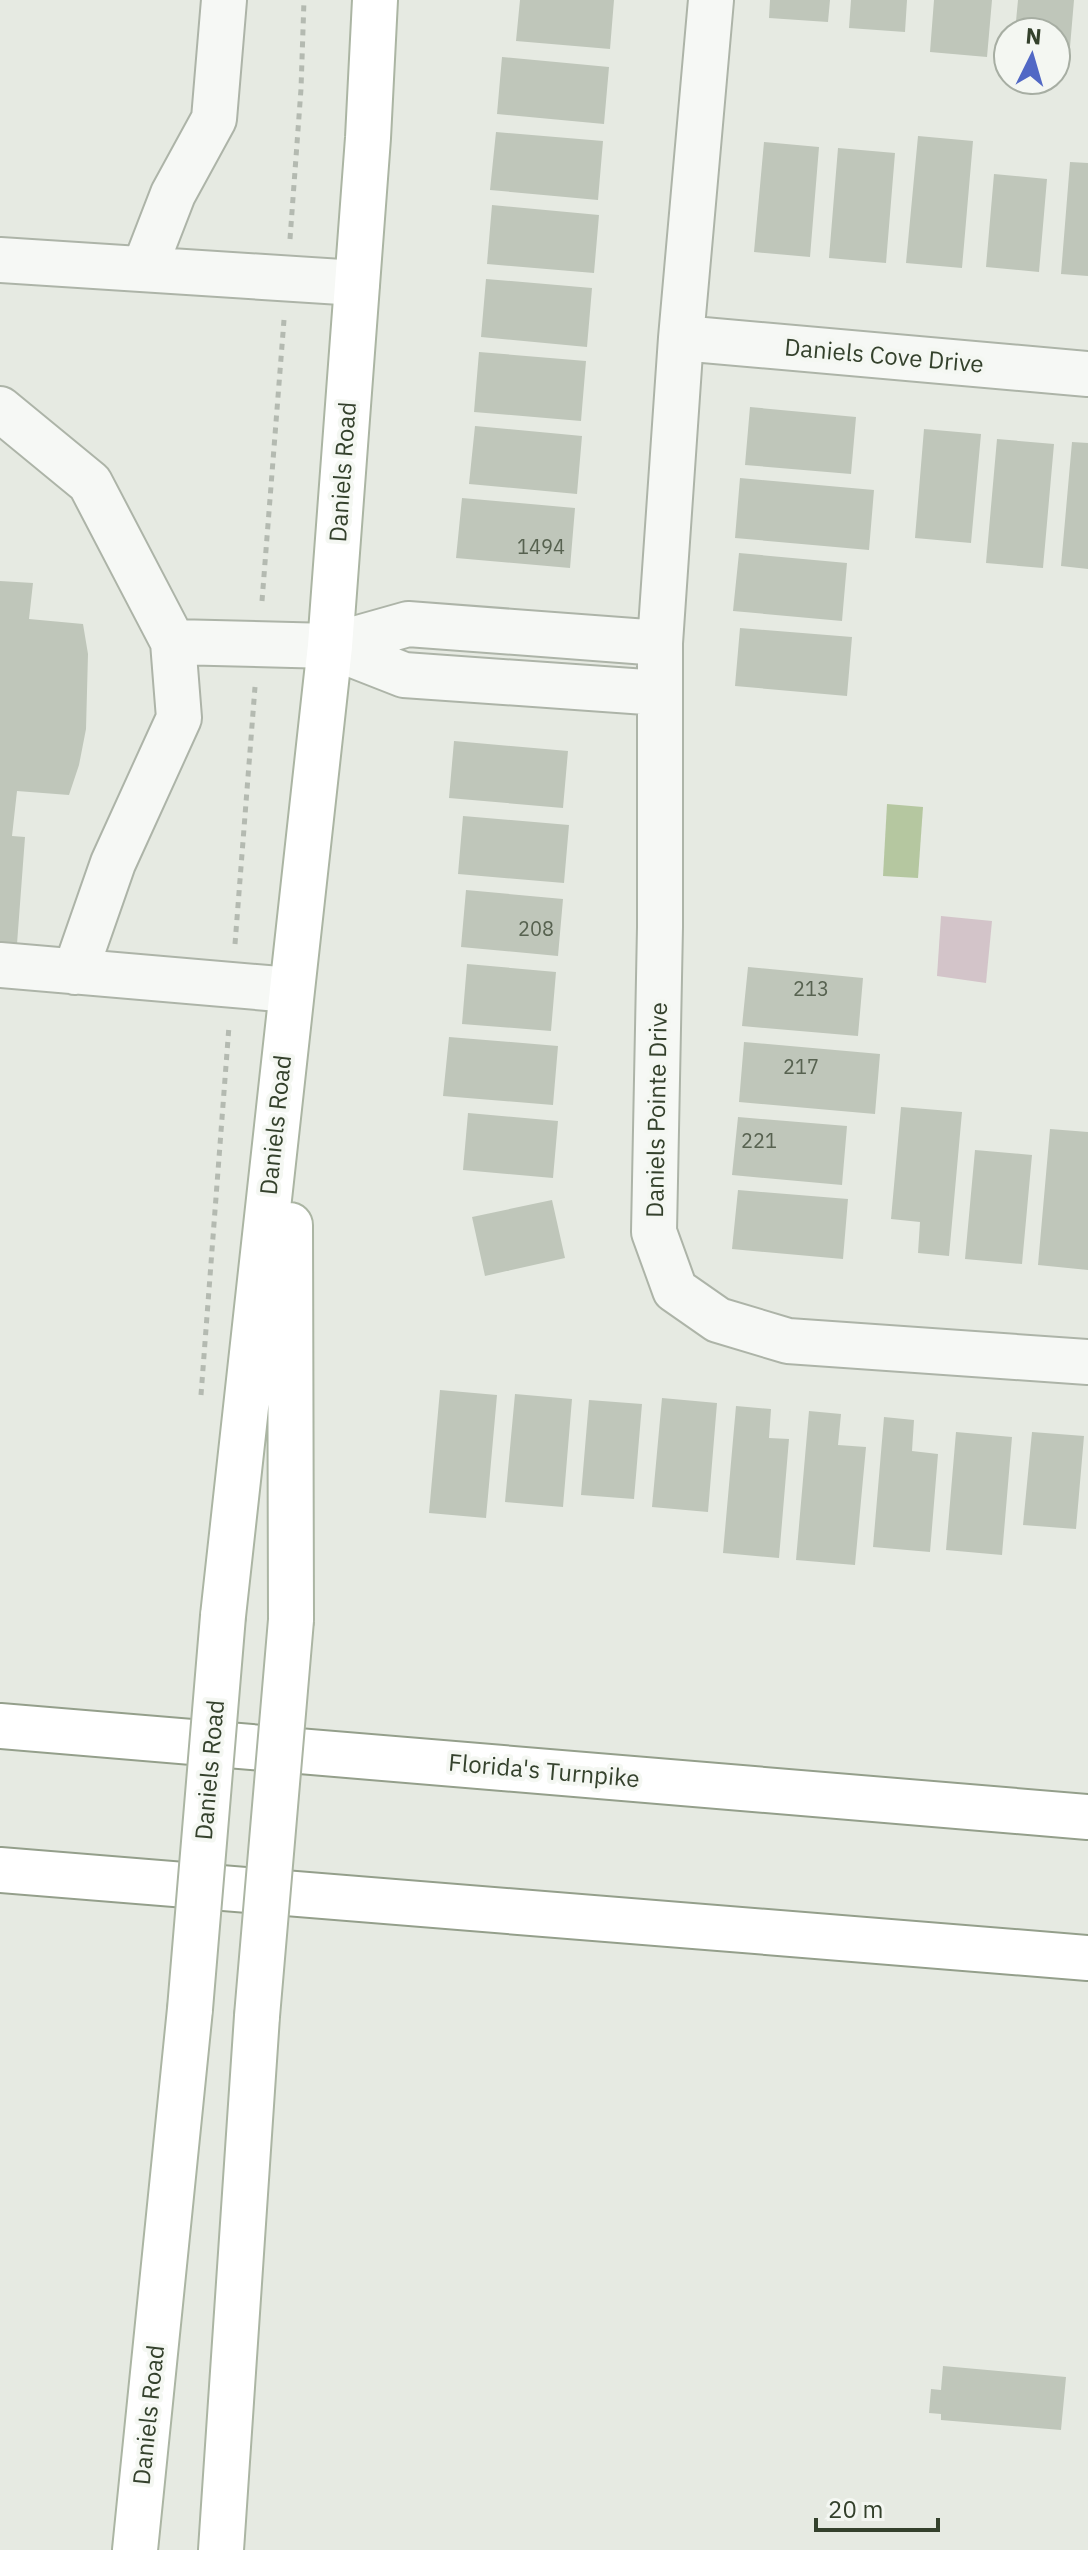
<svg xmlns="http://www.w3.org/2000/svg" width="1088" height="2550" font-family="'IBM Plex Sans',sans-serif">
	<rect width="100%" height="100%" fill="#e6eae2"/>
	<path fill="#d3c4c9" d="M941 916 992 921 986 983 937 976Z"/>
	<path fill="#b5c7a0" d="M887 804 923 807 918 878 883 876Z"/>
	<path fill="#bfc6ba" d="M520 0H614L610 49 516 41Z
		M770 0H830L828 22 769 18Z
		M851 0H907L905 32 849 28Z
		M934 0H992L987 57 930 52Z
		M1018 0H1074L1070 47 1056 46V32H1015Z
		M502 57 609 67 604 124 497 114Z
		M496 132 603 141 598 200 490 190Z
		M918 136 973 141 962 268 906 263Z
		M764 142 819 147 810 257 754 252Z
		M838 148 895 153 886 263 829 258Z
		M1070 162 1088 163V276L1061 274Z
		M994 174 1047 179 1039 272 986 267Z
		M492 205 599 215 594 273 487 264Z
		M486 279 592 288 587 347 481 337Z
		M479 352 586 361 581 421 474 412Z
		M750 407 856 417 851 474 745 465Z
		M475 426 582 436 577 494 469 484Z
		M924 429 981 434 971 543 915 538Z
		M997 439 1054 444 1043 568 986 563Z
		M1072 442 1088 443V569L1061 566Z
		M740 478 874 490 869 550 735 538Z
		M462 498 575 508 570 568 456 558Z
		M739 553 847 563 842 621 733 611Z
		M0 581 33 583 29 619 83 624 88 654 86 729 79 765 69 795 17 791 12 836 25 837 17 944 0 943Z
		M740 628 852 637 847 696 735 686Z
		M454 741 568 751 563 808 449 798Z
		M463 816 569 825 564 883 458 874Z
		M466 890 563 899 558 956 461 947Z
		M467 964 556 972 551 1031 462 1024Z
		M748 967 863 978 858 1036 742 1026Z
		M449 1037 558 1046 553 1105 443 1096Z
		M744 1042 880 1054 875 1114 739 1102Z
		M901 1107 962 1112 949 1256 918 1253 920 1222 891 1219Z
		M468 1113 558 1121 553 1178 463 1170Z
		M738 1117 847 1126 842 1185 732 1175Z
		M1050 1129 1088 1132V1270L1038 1265Z
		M975 1150 1032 1155 1022 1264 965 1259Z
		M738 1190 848 1199 843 1259 732 1249Z
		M552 1200 565 1258 485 1276 472 1217Z
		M440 1390 497 1395 486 1518 429 1513Z
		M515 1394 572 1399 563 1507 505 1502Z
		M662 1398 717 1403 708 1512 652 1507Z
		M589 1400 642 1404 634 1499 581 1495Z
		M736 1406 771 1409 769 1438 789 1439 779 1558 723 1553Z
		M809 1411 841 1414 838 1445 866 1447 855 1565 796 1560Z
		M884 1417 914 1420 912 1451 938 1454 930 1552 873 1547Z
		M956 1432 1012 1437 1002 1555 946 1550Z
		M1032 1432 1084 1436 1076 1529 1023 1525Z
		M943 2366 1066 2377 1061 2430 941 2420V2414L929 2413 931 2389 941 2390Z"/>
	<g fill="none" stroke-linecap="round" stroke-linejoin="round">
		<g stroke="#adb4a8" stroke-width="48">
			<path id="minor" d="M711 0 681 338 660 643V927L654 1232 675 1290 718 1320 788 1341 1088 1362
				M0 260 357 283
				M144 269 173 194 214 119 224 0
				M681 338 1088 374
				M0 409 90 483 173 642 330 646 408 624 660 643
				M330 646 404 675 660 693
				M0 965 291 990
				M75 972 113 863 179 718 173 642"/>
		</g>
		<g stroke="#abb5a3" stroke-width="48">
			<path id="major" d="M290 1225 291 1620
				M223 1616 330 646 368 138 375 0
				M135 2550 190 2009
				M221 2550 257 2016"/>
		</g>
		<g stroke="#949f8b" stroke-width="48">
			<path id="highway" d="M0 1726 1088 1817
				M0 1870 1088 1958"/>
		</g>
		<path stroke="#b4bab1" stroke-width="5" stroke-dasharray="6 6" stroke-linecap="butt" d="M290 239 301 89 304 0
			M262 601 284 320
			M235 944 255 687
			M201 1395 229 1026"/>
		<use href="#minor" stroke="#f6f8f5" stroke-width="44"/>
		<use href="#major" stroke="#fff" stroke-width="44"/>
		<use href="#highway" stroke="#fff" stroke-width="44"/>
		<g stroke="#abb5a3" stroke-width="48" stroke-linecap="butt">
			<path id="major-bridge" d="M190 2009 223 1616
				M257 2016 291 1620"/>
		</g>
		<use href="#major-bridge" stroke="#fff" stroke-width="44"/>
	</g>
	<g text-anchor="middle" stroke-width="8" stroke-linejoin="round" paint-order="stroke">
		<g font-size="20" fill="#576250">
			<text x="541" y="554">1494</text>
			<text x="536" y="936">208</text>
			<text x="811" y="996">213</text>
			<text x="801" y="1074">217</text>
			<text x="759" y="1148">221</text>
		</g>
		<g font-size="24" fill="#34412c" stroke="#f4f7f2">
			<text transform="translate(884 356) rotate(5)" y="8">Daniels Cove Drive</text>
			<text transform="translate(343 472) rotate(-86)" y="8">Daniels Road</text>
			<text transform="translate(657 1110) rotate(-89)" y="8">Daniels Pointe Drive</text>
			<text transform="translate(276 1125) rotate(-84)" y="8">Daniels Road</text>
			<text transform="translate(210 1770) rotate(-85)" y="8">Daniels Road</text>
			<text transform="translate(544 1771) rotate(5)" y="8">Florida's Turnpike</text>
			<text transform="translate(149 2415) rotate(-84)" y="8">Daniels Road</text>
		</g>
	</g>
	<g transform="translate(1032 56) rotate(5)"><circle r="38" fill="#f4f7f2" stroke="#a7aea3" stroke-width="2"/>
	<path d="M0-6L14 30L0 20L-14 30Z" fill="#5168c5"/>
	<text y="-12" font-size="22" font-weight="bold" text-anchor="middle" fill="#34412c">N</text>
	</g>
	<path d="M816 2518v12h122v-12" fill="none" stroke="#34412c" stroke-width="4"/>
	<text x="828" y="2518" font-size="24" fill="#34412c" stroke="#f4f7f2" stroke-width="6" paint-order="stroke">20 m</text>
</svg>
